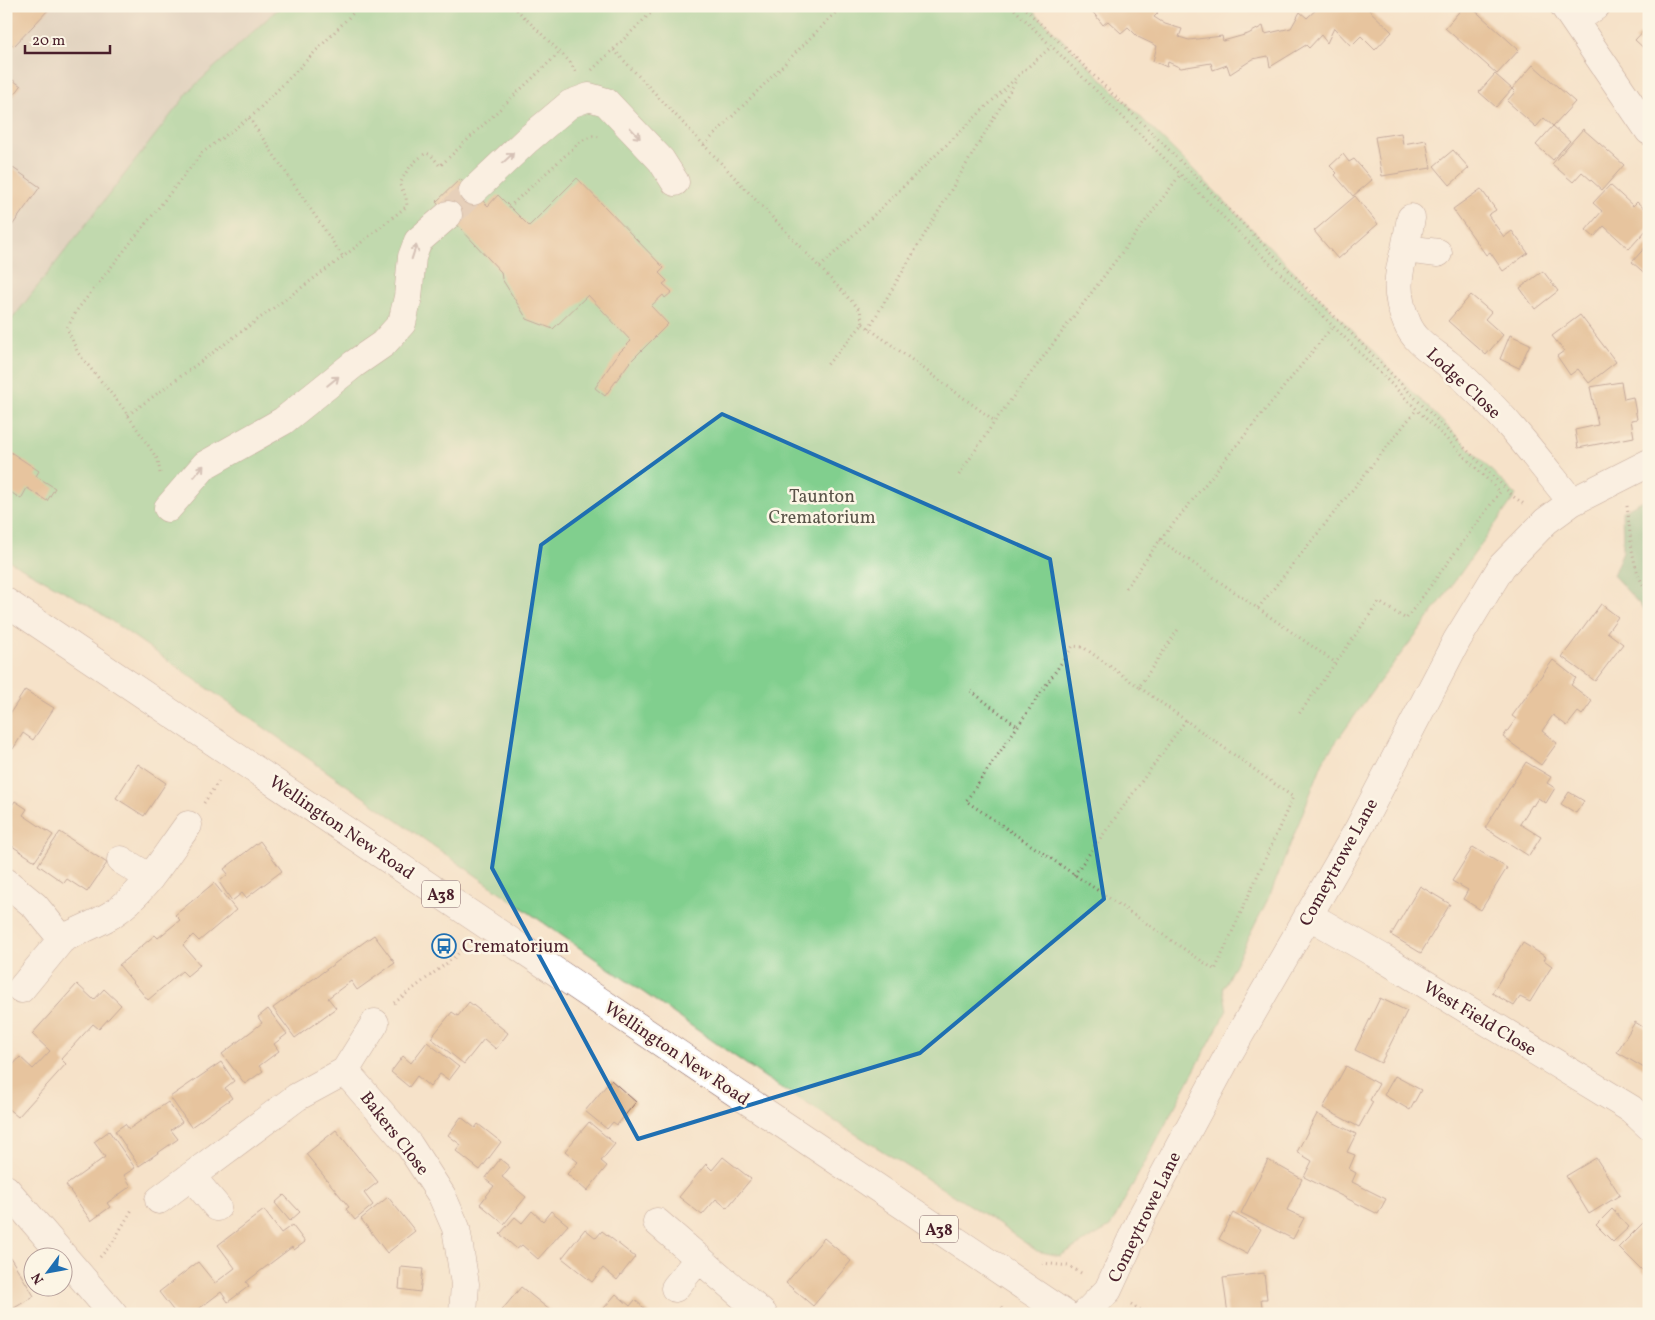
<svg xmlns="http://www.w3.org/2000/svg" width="1655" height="1320" font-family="Vollkorn,serif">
	<rect width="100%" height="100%" fill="#fcf5e5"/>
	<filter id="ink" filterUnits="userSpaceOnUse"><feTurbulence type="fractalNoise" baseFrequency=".02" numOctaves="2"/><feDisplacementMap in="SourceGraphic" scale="10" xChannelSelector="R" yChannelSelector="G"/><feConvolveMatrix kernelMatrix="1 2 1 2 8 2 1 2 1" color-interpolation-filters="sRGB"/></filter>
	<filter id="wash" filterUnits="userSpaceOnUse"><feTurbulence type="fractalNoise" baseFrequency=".0096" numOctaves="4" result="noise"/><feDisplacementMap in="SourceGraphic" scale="20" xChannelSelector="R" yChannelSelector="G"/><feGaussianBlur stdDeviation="1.12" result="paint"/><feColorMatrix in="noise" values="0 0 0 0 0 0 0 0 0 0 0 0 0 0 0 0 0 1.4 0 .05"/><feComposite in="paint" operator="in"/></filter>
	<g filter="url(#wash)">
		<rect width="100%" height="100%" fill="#f6e2c9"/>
		<path fill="#cbc3b8" d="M6 6H281L191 89 6 327Z"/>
		<path fill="#81cf8e" stroke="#66775c" d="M281 6H1028L1189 165 1395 374 1516 495 1428 619 1376 686 1324 759 1271 893 1223 988 1227 1010 1110 1227 1060 1256 1037 1251 988 1217 766 1078 87 604 6 559V327L191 89Z"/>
		<path fill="#68b279" stroke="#596852" d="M1649 497V615L1613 575 1623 551 1622 511Z"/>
		<g id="blocks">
			<path fill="#d4a06b" d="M6 6H52L14 46 6 39Z
				M1088 6H1150L1158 13 1154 17 1165 24 1182 29 1179 37 1189 40 1222 36 1223 41 1248 34 1263 26 1265 34 1291 28 1300 12 1307 18 1320 6H1365L1392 32 1375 50 1361 36 1351 46 1334 28 1327 43 1321 35 1309 48 1306 45 1270 67 1268 56 1253 59 1230 74 1227 65 1213 70 1211 63 1181 68 1168 62 1167 67 1153 61 1157 46 1138 37 1128 27 1121 33 1108 21 1103 25Z
				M1464 6H1470L1519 50 1497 74 1445 28Z
				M1649 25V53L1635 40Z
				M1533 65 1575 102 1553 126 1544 118 1536 127 1507 101 1515 92 1512 89Z
				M1495 74 1512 89 1496 107 1479 92Z
				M6 75 21 86 6 106Z
				M1553 126 1570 141 1553 160 1536 145Z
				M1583 129 1624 165 1602 190 1582 172 1573 182 1552 164Z
				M1401 133 1403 144 1426 140 1431 168 1382 176 1375 137Z
				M1453 150 1469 168 1450 185 1434 166Z
				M1343 154 1349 162 1354 159 1372 180 1353 196 1335 175 1337 173 1330 166Z
				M6 163 40 187 6 234Z
				M577 178 664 268 659 273 667 281 663 284 672 292 665 298 663 295 651 306 668 324 629 363 605 396 595 388 618 354 631 341 588 295 553 329 527 319 502 279 501 272 436 202 460 179 488 206 498 195 529 226Z
				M1610 185 1633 206 1637 202 1649 213V227L1629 249 1604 226 1594 237 1586 230 1602 211 1593 203Z
				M1481 189 1496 210 1488 215 1504 237 1512 231 1528 253 1503 271 1490 252 1486 255 1453 209Z
				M1355 196 1378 224 1338 259 1314 231Z
				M1649 243V277L1632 262Z
				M1543 271 1558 291 1535 309 1520 288Z
				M1471 295 1491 312 1485 319 1503 335 1486 355 1448 321Z
				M1580 315 1616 362 1589 383 1578 369 1570 375 1557 356 1564 351 1552 336Z
				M1510 335 1530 344 1519 368 1500 359Z
				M1621 382 1624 399 1633 397 1637 419 1631 420 1634 437 1578 448 1575 430 1598 425 1590 387Z
				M9 451 39 471 36 476 55 488 47 501 27 488 21 499 6 489V455Z
				M1601 604 1618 617 1607 632 1623 644 1595 681 1562 657Z
				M1553 660 1576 678 1571 685 1592 701 1582 715 1578 712 1567 726 1553 715 1542 731 1557 743 1541 765 1503 737 1516 719 1512 716Z
				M25 690 54 708 33 740 23 733 13 749 6 745V713L9 715Z
				M1526 762 1551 777 1547 783 1555 788 1546 803 1538 798 1533 806 1532 805 1520 824 1541 837 1529 856 1485 828Z
				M138 764 166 783 144 816 116 798Z
				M1569 792 1584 801 1576 813 1561 804Z
				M15 801 27 809 23 815 53 835 35 861 6 842V838L12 829 6 825V814Z
				M60 832 107 863 87 892 67 879 64 883 38 865Z
				M260 841 282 871 246 898 242 893 232 901 219 882 228 874 224 869Z
				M1473 847 1507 868 1481 910 1463 899 1468 890 1452 881Z
				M214 883 236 910 199 941 193 935 183 945 200 965 187 976 182 971 148 1000 119 965 155 935 158 938 180 920 175 915Z
				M1420 886 1450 904 1421 953 1391 935Z
				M374 935 395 963 357 990 351 981 328 998 336 1008 295 1038 273 1008Z
				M1523 943 1546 957 1544 960 1552 966 1530 1002 1520 997 1514 1006 1492 993Z
				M77 984 94 1000 104 989 121 1005 99 1029 93 1024 61 1059 66 1064 18 1117 6 1107V1073L20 1057 33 1069 50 1051 32 1034Z
				M1380 998 1407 1011 1381 1063 1355 1050Z
				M469 1002 508 1033 496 1049 484 1039 464 1064 431 1038 452 1012 458 1016Z
				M268 1009 287 1034 274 1044 279 1051 259 1066 263 1071 245 1084 222 1054 262 1023 258 1017Z
				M1635 1022 1649 1031V1071L1617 1052Z
				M427 1042 459 1067 449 1080 440 1074 430 1087 417 1076 409 1087 391 1072 403 1056 411 1063Z
				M221 1062 234 1081 225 1088 232 1098 191 1127 170 1097Z
				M1346 1066 1379 1084 1370 1100 1373 1102 1359 1127 1323 1108Z
				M1395 1076 1421 1090 1410 1110 1384 1095Z
				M611 1080 636 1102 617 1125 613 1122 607 1129 585 1111Z
				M168 1102 182 1122 171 1130 178 1139 139 1166 115 1131 125 1124 129 1129Z
				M1317 1114 1356 1134 1347 1152 1355 1155 1349 1169 1356 1173 1352 1182 1386 1199 1378 1214 1304 1177 1312 1161 1297 1152Z
				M461 1117 475 1128 478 1124 501 1142 480 1170 456 1151 461 1145 448 1135Z
				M589 1122 615 1144 601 1161 607 1166 587 1191 567 1174 578 1162 565 1151Z
				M336 1130 378 1182 364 1193 373 1205 355 1220 346 1209 349 1207 306 1154Z
				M109 1131 135 1168 124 1175 131 1186 107 1203 110 1207 91 1221 66 1185 105 1157 94 1142Z
				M723 1157 751 1179 727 1208 716 1199 702 1215 679 1197 706 1164 712 1170Z
				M1596 1158 1620 1195 1589 1214 1566 1176Z
				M500 1159 510 1167 502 1177 526 1197 504 1224 480 1204 494 1186 485 1179Z
				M1268 1160 1302 1179 1287 1210 1304 1218 1293 1239 1241 1213Z
				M284 1195 300 1212 290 1221 275 1203Z
				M388 1197 415 1231 387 1253 361 1219Z
				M1612 1209 1629 1227 1613 1242 1596 1225Z
				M264 1210 281 1233 292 1225 305 1242 294 1250 292 1247 246 1282 249 1286 228 1302 221 1292 192 1314H176L159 1292 198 1262 215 1283 235 1268 218 1245Z
				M532 1211 543 1221 551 1211 568 1225 538 1259 522 1245 517 1249 500 1234 515 1217 522 1223Z
				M1233 1213 1261 1229 1247 1254 1219 1239Z
				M1647 1219 1649 1221V1277L1619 1247Z
				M585 1229 596 1238 602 1231 635 1257 617 1280 603 1268 592 1282 562 1258Z
				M824 1238 851 1261 813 1306 786 1283Z
				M10 1257 34 1296 6 1313V1259Z
				M401 1267 423 1269 420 1292 399 1289Z
				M1264 1273 1267 1299H1261L1263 1314H1228L1223 1278Z
				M521 1287 551 1311 549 1314H507L502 1310Z
				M616 1294 630 1306 635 1300 651 1314H599Z"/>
		</g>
	</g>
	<g filter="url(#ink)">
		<use href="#blocks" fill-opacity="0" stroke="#866362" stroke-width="1"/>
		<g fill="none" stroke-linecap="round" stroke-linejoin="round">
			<path stroke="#d4bba9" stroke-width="28" stroke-dasharray="28 14" stroke-linecap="butt" d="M448 215 473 191"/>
			<g stroke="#866362" stroke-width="29">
				<path id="minor" d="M1564 6 1649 131
					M1575 21 1596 6
					M473 191 526 141 570 104 589 97 606 102 661 160 675 182
					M1405 249 1411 218
					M1438 253 1405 249C1397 276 1395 296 1407 323 1414 341 1432 351 1447 363 1457 371 1466 380 1475 389 1511 423 1541 464 1572 502
					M168 508 205 465 283 421 354 364 383 344 402 323 408 297 412 257 418 241 448 215
					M121 860 150 878
					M6 882 35 906 62 939 21 989
					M1308 915 1381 957 1631 1109 1649 1126
					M62 939C78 931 96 924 111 915 144 894 165 856 188 825
					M345 1071 375 1023
					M191 1176 217 1207
					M6 1189 113 1314
					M159 1200 297 1097 345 1071 409 1145 442 1196 456 1228 465 1284 463 1314
					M657 1222 763 1314
					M675 1288 699 1258
					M1085 1314 1108 1290 1143 1214 1232 1048 1359 828 1457 640 1502 566 1546 521 1572 502 1649 463"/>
			</g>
			<g stroke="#866362" stroke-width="29">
				<path id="major" d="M6 602 1065 1314"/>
			</g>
			<path stroke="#866362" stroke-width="3" stroke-dasharray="1 4" stroke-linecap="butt" d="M513 6 570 62 576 73
				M1011 6 1500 492 1406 619 1379 602 1299 714
				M1022 6C1190 167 1350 334 1514 497L1524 504
				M614 50 860 310 863 324 826 366
				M592 70 658 6
				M249 118 343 257
				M704 145 842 6
				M509 207 581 141 593 136 600 137
				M820 267 1020 74 1051 47
				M863 324 995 421
				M869 328 1017 79
				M128 415 343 257 407 206 406 197 400 185C405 171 413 162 426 153L431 155 440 166 560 52
				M160 473 158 460 123 408 78 353 67 328 77 310 202 153 254 114 360 6
				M959 475 995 421 1180 175
				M1627 506C1631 533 1630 571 1649 593
				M1160 540 1336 663
				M1126 588 1157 544 1333 326
				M1258 608 1417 409
				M1139 687 1083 647 1073 646 966 801 1215 970 1293 797 1139 687 1179 628
				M971 691 1017 726
				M204 803 220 779
				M1074 875 1186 720
				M394 1003 455 957 467 944
				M100 1257 111 1245 133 1208
				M1042 1263 1069 1266 1083 1274
				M1131 1304 1147 1314
				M1001 1308 1009 1314"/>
			<use href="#minor" stroke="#fff" stroke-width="28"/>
			<use href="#major" stroke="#fff" stroke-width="28"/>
		</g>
		<defs><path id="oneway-shaft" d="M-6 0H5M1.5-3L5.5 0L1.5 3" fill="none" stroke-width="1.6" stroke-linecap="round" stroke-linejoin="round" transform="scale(1.25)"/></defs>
		<g stroke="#ae9aa0">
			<use href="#oneway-shaft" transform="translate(635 133) rotate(47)"/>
			<use href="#oneway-shaft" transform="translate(508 158) rotate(-43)"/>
			<use href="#oneway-shaft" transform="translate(414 252) rotate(-72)"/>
			<use href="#oneway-shaft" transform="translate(333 381) rotate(-39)"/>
			<use href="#oneway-shaft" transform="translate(199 471) rotate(-50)"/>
		</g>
	</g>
	<path d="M0 0H1655V1320H0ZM722 414 1050 559 1104 899 920 1053 638 1139 492 868 541 545Z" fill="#f6e2c9" fill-opacity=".55" fill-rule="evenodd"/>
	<path fill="none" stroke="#1f6fb2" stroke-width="4" stroke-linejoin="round" d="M722 414 1050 559 1104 899 920 1053 638 1139 492 868 541 545Z"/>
	<defs>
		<g id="bus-ring" transform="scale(1.25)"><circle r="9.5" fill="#fcf5e5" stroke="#1f6fb2" stroke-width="1.5"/><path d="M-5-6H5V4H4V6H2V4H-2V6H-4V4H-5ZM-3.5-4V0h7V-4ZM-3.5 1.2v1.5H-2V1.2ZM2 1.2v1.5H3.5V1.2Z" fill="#1f6fb2"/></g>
	</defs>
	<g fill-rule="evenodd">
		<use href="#bus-ring" x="444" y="946"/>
	</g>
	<g text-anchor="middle" stroke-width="5" stroke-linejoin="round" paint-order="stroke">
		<g fill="#fcf5e5" stroke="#7f5f63" stroke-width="1">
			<rect x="422" y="880.5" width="38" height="27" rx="4"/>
			<rect x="920" y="1215.5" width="38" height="27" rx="4"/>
		</g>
		<g font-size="16" font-weight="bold" fill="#4a1f2b">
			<text x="441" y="900">A38</text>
			<text x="939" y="1235">A38</text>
		</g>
		<g font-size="18" fill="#4a1f2b" stroke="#fcf5e5">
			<text transform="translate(1464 383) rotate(43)" y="6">Lodge Close</text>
			<text transform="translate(342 827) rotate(34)" y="6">Wellington New Road</text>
			<text transform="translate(1338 862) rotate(-61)" y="6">Comeytrowe Lane</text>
			<text transform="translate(1480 1018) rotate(31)" y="6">West Field Close</text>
			<text transform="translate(677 1053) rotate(34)" y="6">Wellington New Road</text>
			<text transform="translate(395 1133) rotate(52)" y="6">Bakers Close</text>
			<text transform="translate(1144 1217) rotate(-64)" y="6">Comeytrowe Lane</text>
		</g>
		<g font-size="18" fill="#5a5449" stroke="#fcf5e5">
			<text x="822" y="502">Taunton<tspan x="822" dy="21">Crematorium</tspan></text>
		</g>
		<g font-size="18" fill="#4a1f2b" stroke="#fcf5e5" text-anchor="start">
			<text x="462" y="952">Crematorium</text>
		</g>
	</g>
	<rect width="1655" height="1320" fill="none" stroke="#fcf5e5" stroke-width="25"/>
	<g transform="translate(48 1272) rotate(238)"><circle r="24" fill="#fcf5e5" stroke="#b59f9b"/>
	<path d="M0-4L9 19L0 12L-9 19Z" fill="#1f6fb2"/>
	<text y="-8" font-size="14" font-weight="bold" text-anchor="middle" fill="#4a1f2b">N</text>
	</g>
	<path d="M25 45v8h85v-8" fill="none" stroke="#4a1f2b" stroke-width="2.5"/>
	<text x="32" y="45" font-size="15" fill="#4a1f2b" stroke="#fcf5e5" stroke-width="4" paint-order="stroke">20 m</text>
</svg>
